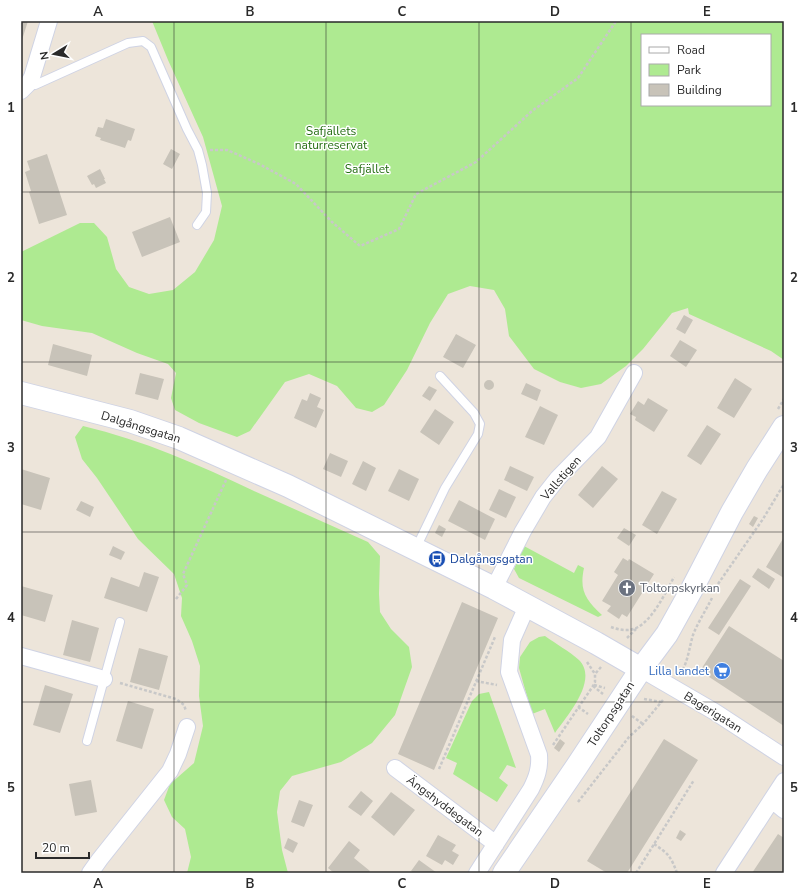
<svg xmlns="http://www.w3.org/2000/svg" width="805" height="894" font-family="'Nunito Sans',sans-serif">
	<rect width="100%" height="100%" fill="#ede5da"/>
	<path fill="#aeea91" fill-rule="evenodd" d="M152 21H784V360L771 351 689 314 688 308 672 313 643 349 626 366 601 384 581 388 560 382 534 369 509 336 505 309 494 290 470 286 448 294 430 323 407 370 384 405 372 412 356 408 337 386 309 374 285 382 250 431 237 437 199 423 175 410 171 398 176 373 168 364 137 353 92 333 42 326 21 320V252L80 223H94L107 237 116 269 129 287 149 294 173 290 195 272 214 240 222 206 203 137 168 60ZM642 35H770V105H642Z
		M83 426C143 440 199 465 254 491 292 508 330 525 368 542L380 556 379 594 380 612 391 629 409 647 412 667 395 715 372 743 341 762 292 776 280 791 277 812 282 850 288 873H187L191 857 185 829 172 817 164 800 170 784 194 763 203 726 199 696 200 666 192 641 181 616 182 598 174 574 138 539 97 478 82 459 75 437Z
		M524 546 574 573 578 565 584 568C579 591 586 600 602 615L598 617 519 578 514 569Z
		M545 636C556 644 569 651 579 660 599 680 567 716 555 733L545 709 532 714 519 668 520 657 530 642 539 637Z
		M489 692 516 768 507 765 499 778 508 785 497 802 453 774 457 763 446 758 472 701 479 694Z"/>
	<path fill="#c8c3b9" d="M21 21H28L21 43Z
		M106 119 135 129 131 141 128 140 125 148 100 140 101 138 95 136 98 127 103 128Z
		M171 149 180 154 172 169 163 164Z
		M47 154 67 215 39 224 29 192 31 191 25 172 30 170 27 161Z
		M100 169 105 179H104L106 183 96 188 94 184 92 185 87 176Z
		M170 217 180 242 142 257 132 232Z
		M684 315 693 320 685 334 676 329Z
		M456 334 476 345 463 368 443 357Z
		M680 340 697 350 686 367 670 356Z
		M53 344 92 355 87 376 48 365Z
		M140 373 164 379 158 400 135 394Z
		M735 378 752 389 734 418 717 408Z
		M484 385a5 5 0 1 1 10 0a5 5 0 1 1-10 0Z
		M526 383 541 390 537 401 521 394Z
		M429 386 437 390 430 401 422 396Z
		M310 393 321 398 317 407 324 410 316 428 294 418 302 399 307 401Z
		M648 398 668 410 654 432 635 420 636 417 630 414 638 401 644 405Z
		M540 406 558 415 544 445 525 437Z
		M435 409 454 422 439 445 420 432Z
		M707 425 721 434 701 465 687 456Z
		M330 453 348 461 341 477 323 469Z
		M363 461 376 468 366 491 352 484Z
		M510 466 534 477 527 491 504 480Z
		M602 466 618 479 593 508 578 495Z
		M21 469 50 478 41 510 21 504Z
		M399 469 419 479 409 501 388 491Z
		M499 489 516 497 506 518 489 510Z
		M662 491 677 499 657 534 642 525Z
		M459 500 495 519 485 540 448 521Z
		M81 501 94 507 90 517 76 510Z
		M754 516 758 518 753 527 749 524Z
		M439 525 446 529 442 537 435 533Z
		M624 528 636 535 629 546 617 538Z
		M784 537V578L766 567Z
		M113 546 125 552 121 560 109 555Z
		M623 558 628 561 629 559 654 574 627 617 622 614 619 619 607 611 611 606 602 601 618 575 614 572Z
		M758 568 775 579 769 589 752 577Z
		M144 572 159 577 147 612 104 598 111 577 139 587Z
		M740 579 751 586 719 635 708 628Z
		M21 586 53 595 45 622 21 615Z
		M462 602 498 618 434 770 398 754Z
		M72 620 99 628 90 662 63 655Z
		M729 626 784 661V726L700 671Z
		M139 648 168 656 159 690 130 682Z
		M45 685 73 694 60 733 33 725Z
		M128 701 154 709 142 749 116 741Z
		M560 739 565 743 559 752 554 748Z
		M664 739 698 760 627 873H607L587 861Z
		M91 780 97 812 75 816 69 784Z
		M361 791 373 801 361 816 348 807Z
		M391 792 415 810 394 836 371 817Z
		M299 800 313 805 304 827 291 822Z
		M680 830 686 834 681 841 676 838Z
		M778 834 784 838V873H752Z
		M438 835 456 845 452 851 459 855 453 865 445 860 442 865 426 856Z
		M288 838 298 843 293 853 284 848Z
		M349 841 360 850 354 858 370 871 368 873H334L328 868Z
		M419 860 437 873H414L411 871Z"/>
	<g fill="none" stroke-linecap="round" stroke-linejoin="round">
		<g stroke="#cfd3e4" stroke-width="10">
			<path id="lane" d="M28 84 35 85 128 43 143 41 151 47 187 129 198 150 202 165 207 193 206 212 197 225
				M416 548 445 488 478 434 480 424 474 413 440 376
				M87 741 120 622"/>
		</g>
		<g stroke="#cfd3e4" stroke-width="18">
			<path id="street" d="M21 91 28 84 32 77 49 21
				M494 588 523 531 543 497 558 478 598 437 634 373
				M21 656 104 679
				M641 669 715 712 784 757
				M395 768 496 844
				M772 800 784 810
				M90 873 100 859 170 771 178 754 187 727
				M477 873 531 789C537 777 540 768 539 755L509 672 512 640 527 606
				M724 873 784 781"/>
		</g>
		<g stroke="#cfd3e4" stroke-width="24">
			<path id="secondary" d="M21 393 130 421 179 438 288 486 494 588 596 643 641 669
				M504 873 577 766 641 669 667 634 692 589 732 512 757 469 784 427"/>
		</g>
		<path stroke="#c8c8c8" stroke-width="2.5" stroke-dasharray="3 2" stroke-linecap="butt" d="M210 150H227L259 164 296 184 332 222 360 246 399 229 416 194 476 162 532 111 578 78 616 21
			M778 409 784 399
			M718 584 763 519 784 484
			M176 599 187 585 183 574 226 480
			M611 627C619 630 630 632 638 627 653 619 666 592 674 577
			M627 638 636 629
			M587 662 595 674
			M680 674C688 663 689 648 693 635 698 622 706 610 712 598
			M476 681 497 685
			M120 683 176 699 184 705 186 711
			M594 685 605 688
			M593 686 603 694
			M644 699 662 702
			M578 707 588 714
			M632 716 643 724
			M553 745 593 686 595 682V674L601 667
			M439 769 495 637
			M578 802 629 737 643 724 663 700
			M654 844C669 854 671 857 677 873
			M636 873 694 780"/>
		<use href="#lane" stroke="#fff" stroke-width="8"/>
		<use href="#street" stroke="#fff" stroke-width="16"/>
		<use href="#secondary" stroke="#fff" stroke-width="22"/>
	</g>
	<path fill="none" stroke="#2a2a2a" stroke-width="1" stroke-opacity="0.55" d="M174 21V873M326 21V873M479 21V873M631 21V873M21 192H784M21 362H784M21 532H784M21 702H784"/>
	<defs>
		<g id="bus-disc" transform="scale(0.9)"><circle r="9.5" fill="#1a4fb4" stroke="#fff"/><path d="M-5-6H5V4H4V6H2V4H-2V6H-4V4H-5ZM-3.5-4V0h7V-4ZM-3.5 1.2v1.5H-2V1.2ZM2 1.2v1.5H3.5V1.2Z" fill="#fff"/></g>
		<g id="church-disc" transform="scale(0.9)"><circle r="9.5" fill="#6b7280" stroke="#fff"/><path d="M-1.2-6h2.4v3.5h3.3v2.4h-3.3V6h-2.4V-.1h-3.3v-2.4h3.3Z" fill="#fff"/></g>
		<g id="supermarket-disc" transform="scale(0.9)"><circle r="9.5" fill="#3f7fe0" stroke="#fff"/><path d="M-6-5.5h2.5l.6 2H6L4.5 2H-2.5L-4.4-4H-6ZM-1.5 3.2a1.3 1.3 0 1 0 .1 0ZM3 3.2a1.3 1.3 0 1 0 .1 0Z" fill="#fff"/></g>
	</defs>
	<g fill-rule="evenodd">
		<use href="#bus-disc" x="437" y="559"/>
		<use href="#church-disc" x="627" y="588"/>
		<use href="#supermarket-disc" x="722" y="671"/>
	</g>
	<g text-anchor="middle" stroke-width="3" stroke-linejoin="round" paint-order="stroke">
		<g font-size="12" fill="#256e13" stroke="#fff">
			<text x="331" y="135">Safjällets<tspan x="331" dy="14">naturreservat</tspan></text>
			<text x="367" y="173">Safjället</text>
		</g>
		<g font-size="12" fill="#2a2a2a" stroke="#fff">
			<text transform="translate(141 427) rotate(17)" y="4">Dalgångsgatan</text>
			<text transform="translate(561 478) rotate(-49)" y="4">Vallstigen</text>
			<text transform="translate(713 712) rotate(32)" y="4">Bagerigatan</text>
			<text transform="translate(611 714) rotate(-57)" y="4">Toltorpsgatan</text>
			<text transform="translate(445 806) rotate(37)" y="4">Ängshyddegatan</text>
		</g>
		<g font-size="12" fill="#164399" stroke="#fff" text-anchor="start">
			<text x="450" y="563">Dalgångsgatan</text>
		</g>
		<g font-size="12" fill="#5b616d" stroke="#fff" text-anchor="start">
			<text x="640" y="592">Toltorpskyrkan</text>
		</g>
		<g font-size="12" fill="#366cbe" stroke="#fff" text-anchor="end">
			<text x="709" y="675">Lilla landet</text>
		</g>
	</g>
	<rect width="805" height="894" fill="none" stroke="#ffffff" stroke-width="44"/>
	<rect x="641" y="34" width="130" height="72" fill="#ffffff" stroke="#aaaaaa"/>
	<rect x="649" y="47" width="20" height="6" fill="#ffffff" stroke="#aaaaaa"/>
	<text x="677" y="54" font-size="12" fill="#2a2a2a">Road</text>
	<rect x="649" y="64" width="20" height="12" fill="#aeea91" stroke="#aaaaaa"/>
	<text x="677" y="74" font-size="12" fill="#2a2a2a">Park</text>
	<rect x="649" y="84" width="20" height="12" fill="#c8c3b9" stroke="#aaaaaa"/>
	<text x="677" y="94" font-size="12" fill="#2a2a2a">Building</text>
	<g transform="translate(54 54) rotate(260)" stroke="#ffffff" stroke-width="3" paint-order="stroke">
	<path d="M0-3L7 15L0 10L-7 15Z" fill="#2a2a2a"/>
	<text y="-6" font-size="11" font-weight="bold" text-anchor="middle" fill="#2a2a2a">N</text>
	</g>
	<path d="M36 852v6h53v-6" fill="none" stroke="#2a2a2a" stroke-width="2"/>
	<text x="42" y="852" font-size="12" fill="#2a2a2a" stroke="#ffffff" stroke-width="3" paint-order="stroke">20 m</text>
	<rect x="22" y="22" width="761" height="850" fill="none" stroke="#2a2a2a" stroke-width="1.5"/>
	<g font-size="13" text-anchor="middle" font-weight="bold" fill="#2a2a2a">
		<text x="98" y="16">A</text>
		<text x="250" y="16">B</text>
		<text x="402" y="16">C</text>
		<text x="555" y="16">D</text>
		<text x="707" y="16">E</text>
		<text x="11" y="112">1</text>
		<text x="794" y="112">1</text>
		<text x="11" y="282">2</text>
		<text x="794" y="282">2</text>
		<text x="11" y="452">3</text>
		<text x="794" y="452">3</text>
		<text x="11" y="622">4</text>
		<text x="794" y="622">4</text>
		<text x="11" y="792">5</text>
		<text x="794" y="792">5</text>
		<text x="98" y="888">A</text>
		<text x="250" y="888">B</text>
		<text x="402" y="888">C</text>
		<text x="555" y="888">D</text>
		<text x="707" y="888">E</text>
	</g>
</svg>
